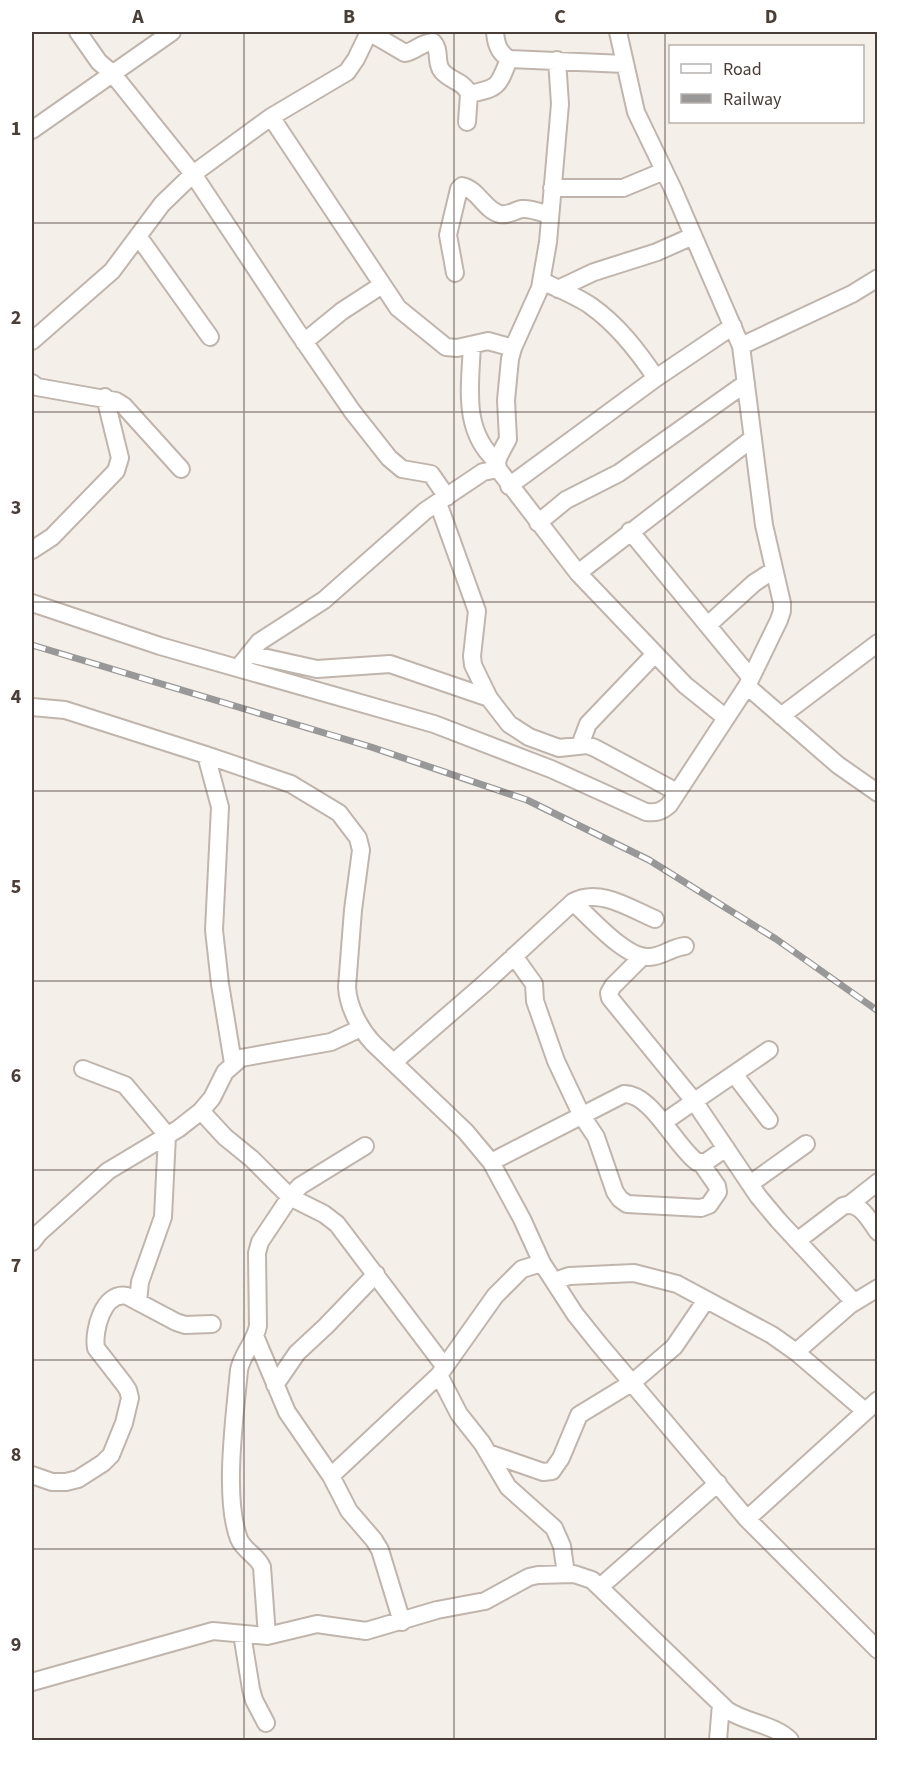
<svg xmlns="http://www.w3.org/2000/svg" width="909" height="1772" font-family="'Source Sans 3',sans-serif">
	<rect width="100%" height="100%" fill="#f5efea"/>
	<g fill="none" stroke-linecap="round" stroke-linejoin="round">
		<g stroke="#c0b5ac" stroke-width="20">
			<path id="minor" d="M78 32 99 62 112 73 193 174 297 331 352 411 389 458 402 469 431 474 447 497
				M369 32 405 53C416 51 422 42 433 42 441 50 435 63 442 71 450 81 464 81 469 94L467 122
				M495 32C496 43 498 52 509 59L625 64
				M557 60 560 104 548 242 540 288 513 348 510 359 506 400 508 439 499 456 497 462 498 469 578 573 685 685 726 718
				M469 94C499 88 498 87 509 59
				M271 117 398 308 446 347 457 348 488 341 513 348
				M32 130 172 32
				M552 188H623L664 171
				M138 236 210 337
				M455 273 448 235 459 189 462 186C478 189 484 210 500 214 508 216 515 210 522 209 531 208 542 213 550 215
				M542 281C558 289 577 296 591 306 618 325 638 351 656 378
				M558 289 594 272 657 252 693 236
				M32 341 112 271 162 204 193 174 271 117 347 72 356 59 369 32
				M304 342 342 311 382 285
				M472 345C470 388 462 431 497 462
				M741 346 852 294 878 278
				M32 383 37 387 116 401 124 406 181 469
				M509 486 656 378 733 326
				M438 503 477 611 472 656 473 665 489 698 509 724 529 737 559 748 587 745 595 748 677 792
				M538 523 566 500 619 473 746 383
				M630 531 751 678
				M32 550 52 537 116 471 120 458 105 397
				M578 573 753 438
				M32 603 160 646 434 724 551 769 646 812C656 813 661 812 669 805L747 686 779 620 782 611V603L764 525 741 346 673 189 636 112 618 32
				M708 625 754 583 774 570
				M249 654 317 669 390 664 489 698
				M238 668 259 642 324 600 425 511 483 472 498 469
				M747 686 838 765 878 793
				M32 707 65 710 206 755 291 784 339 813 358 838 361 850 353 910 347 987C348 1007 360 1029 373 1043L466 1132 491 1162 522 1219 542 1263 575 1314 599 1344 747 1519 878 1650
				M781 716 878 643
				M580 745 588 724 655 654
				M206 755 220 807 214 930 220 984 233 1063
				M573 902C590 917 626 959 649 957 662 957 672 947 685 946
				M514 956 534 984 535 1001 556 1061 582 1116 596 1137 615 1192 620 1199 627 1204 701 1208 709 1205 718 1192 717 1186 701 1163
				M642 957 613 986 609 993 610 998 694 1101 758 1196 778 1220 854 1302
				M394 1062 484 984 573 902C599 887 631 909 655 919
				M83 1069 125 1085 167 1135 163 1217 140 1282 138 1302
				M734 1074 769 1120
				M201 1111 225 1137 252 1159 290 1197 324 1214 337 1224 445 1367
				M664 1122 769 1050
				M491 1162 624 1094C651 1093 676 1147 697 1162H706L726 1148
				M750 1184 806 1144
				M850 1204 878 1182
				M797 1241 843 1206C860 1200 869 1220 878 1232
				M32 1242 39 1233 108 1171 178 1129 201 1111 212 1098 225 1072 241 1058 331 1042 361 1028
				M555 1281 569 1276 634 1273 677 1284 772 1335 796 1352 865 1411
				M255 1336 287 1412 331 1476 349 1511 374 1540 380 1550 402 1622
				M796 1352 850 1305 878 1288
				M439 1375 459 1414 482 1443 508 1487 554 1528 562 1546 566 1574
				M275 1385 297 1353 326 1326 376 1274
				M488 1453 543 1472 552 1471 561 1458 579 1415 633 1382 674 1347 706 1300
				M32 1475 52 1482H66L78 1479 103 1463 111 1455 124 1423 130 1398 128 1390 124 1384 96 1348C93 1331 103 1291 127 1296L176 1322 185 1325 212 1324
				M331 1476 439 1375 495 1296 522 1269 542 1263
				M747 1519 878 1400
				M600 1587 718 1483
				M242 1634 251 1689 254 1700 266 1723
				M267 1636 262 1567C258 1556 244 1551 239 1539 223 1498 235 1415 239 1370 242 1354 255 1342 258 1326L257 1253 260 1242 290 1197 300 1186 365 1146
				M32 1682 213 1631 267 1636 317 1624 366 1631 437 1610 485 1601 529 1577 538 1575 574 1574 592 1580 727 1710C746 1723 774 1724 790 1740
				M718 1740 721 1704"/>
		</g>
		<use href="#minor" stroke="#fff" stroke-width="16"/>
		<g stroke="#989898" stroke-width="7">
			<path id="rail" d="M32 645 371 747 527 800 649 860 776 939 878 1011"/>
		</g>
		<use href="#rail" stroke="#fff" stroke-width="4.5" stroke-dasharray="14" stroke-linecap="butt"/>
	</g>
	<path fill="none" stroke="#493e38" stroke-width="1.5" stroke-opacity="0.55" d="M244 32V1740M454 32V1740M665 32V1740M32 223H878M32 412H878M32 602H878M32 791H878M32 981H878M32 1170H878M32 1360H878M32 1549H878"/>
	<rect width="909" height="1772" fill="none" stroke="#ffffff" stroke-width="66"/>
	<rect x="669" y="45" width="195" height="78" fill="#ffffff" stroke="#b6b2af" stroke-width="1.5"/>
	<rect x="681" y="64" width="30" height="9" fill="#ffffff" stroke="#b6b2af" stroke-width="1.5"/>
	<text x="723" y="75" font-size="18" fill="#493e38">Road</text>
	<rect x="681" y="94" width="30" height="9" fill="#989898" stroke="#b6b2af" stroke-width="1.5"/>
	<text x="723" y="105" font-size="18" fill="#493e38">Railway</text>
	<rect x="33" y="33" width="843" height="1706" fill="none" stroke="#493e38" stroke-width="2"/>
	<g font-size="20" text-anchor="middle" font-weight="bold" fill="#493e38">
		<text x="138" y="23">A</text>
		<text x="349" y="23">B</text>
		<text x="560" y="23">C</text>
		<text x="771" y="23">D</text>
		<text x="16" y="135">1</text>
		<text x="16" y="324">2</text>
		<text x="16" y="514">3</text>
		<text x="16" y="703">4</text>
		<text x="16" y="893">5</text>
		<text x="16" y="1082">6</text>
		<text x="16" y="1272">7</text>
		<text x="16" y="1461">8</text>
		<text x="16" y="1651">9</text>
	</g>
</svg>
